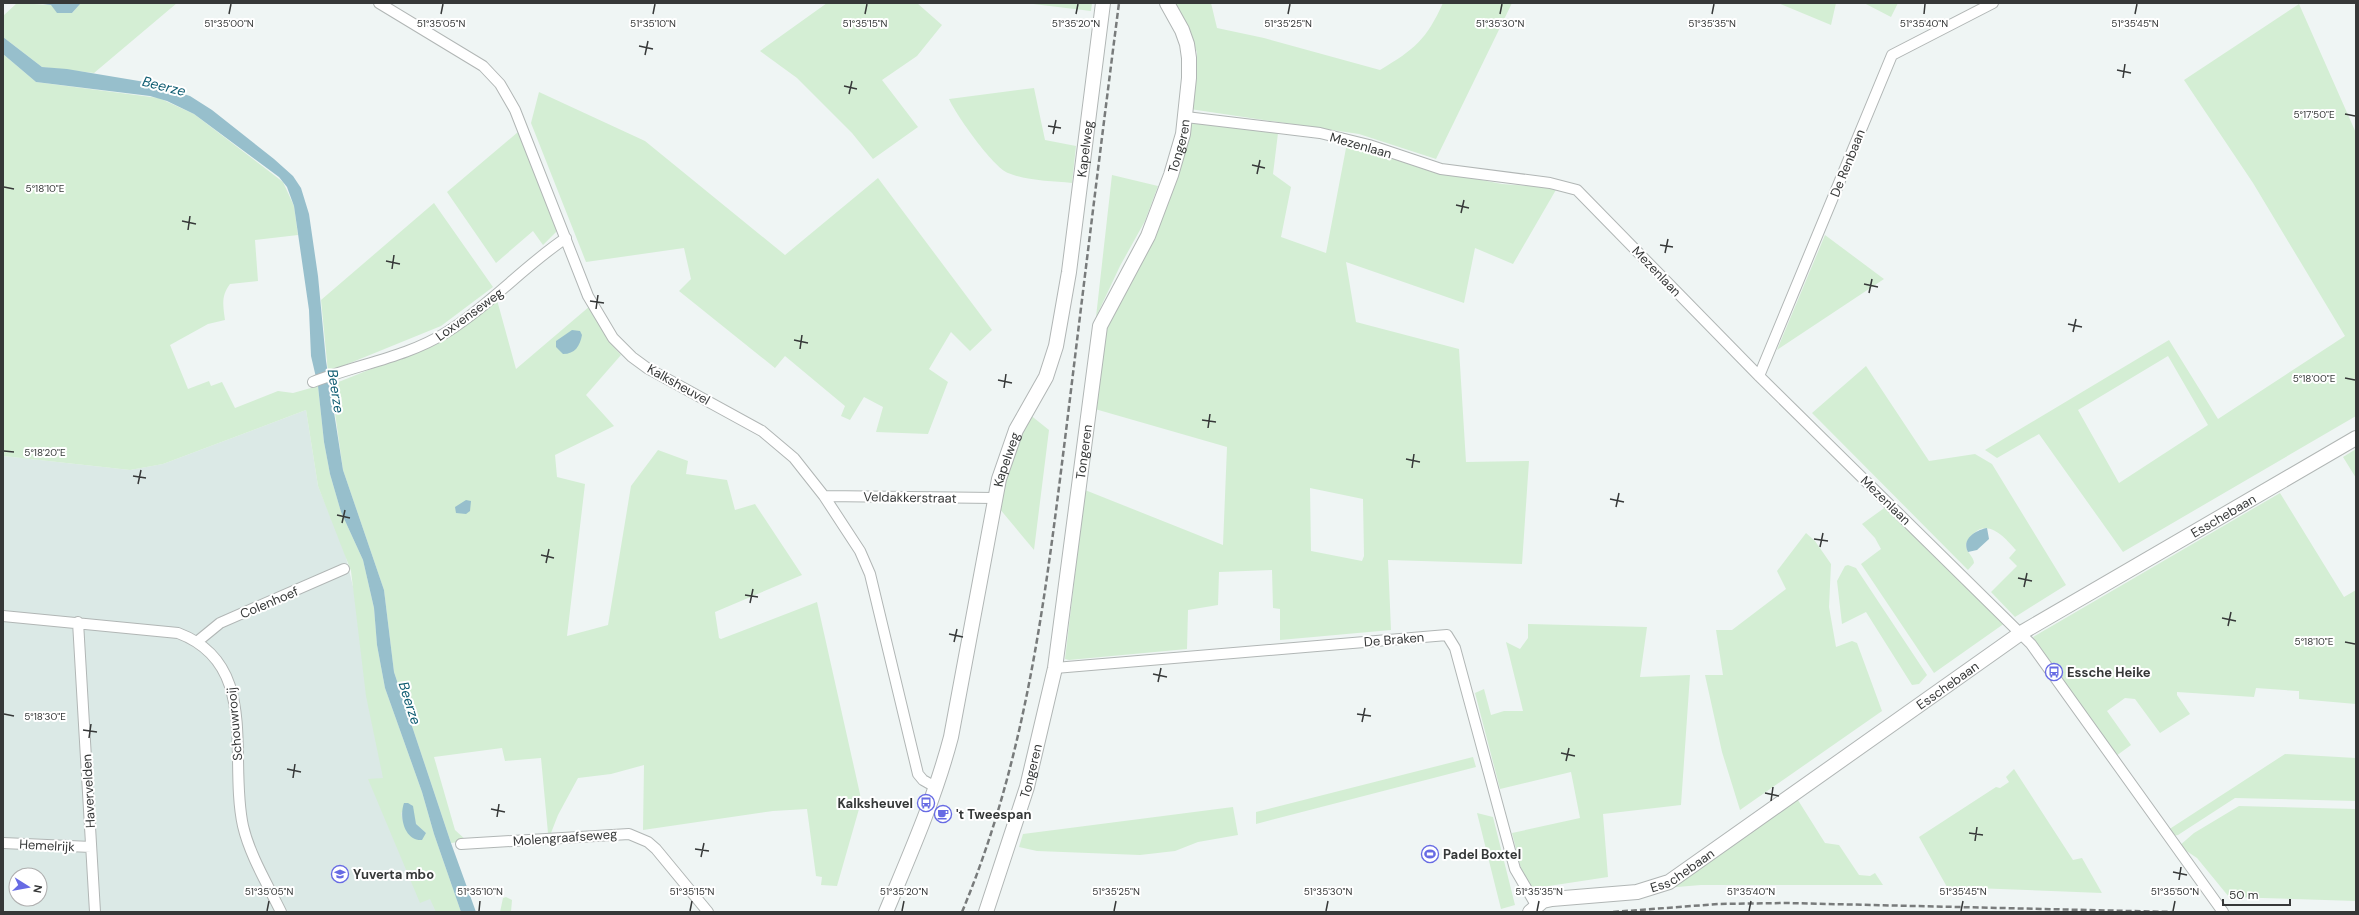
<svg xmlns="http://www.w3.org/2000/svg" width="2359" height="915" font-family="'DM Sans',sans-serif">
	<rect width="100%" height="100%" fill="#eff5f4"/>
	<path fill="#dbe9e6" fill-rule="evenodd" d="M306 410 318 486 344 549 355 595 451 912H3V456L130 470 163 464ZM16 875H40V899H16Z"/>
	<path fill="#d4eed4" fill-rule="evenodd" d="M17 3 51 5 72 13 81 3H177L94 73 42 67 3 37V16Z
		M827 3H917L942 25 917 56 882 80 918 127 873 159 852 133 797 78 760 51Z
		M1025 3H1092L1091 11Z
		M1211 3 1217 28 1264 38 1380 70C1415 49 1426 40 1443 3H1512L1436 159 1359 134 1190 109 1197 71V52L1175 4Z
		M1778 3H1836L1831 25Z
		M1864 3H1898L1891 17Z
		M2299 4 2356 133V416L2123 552 2039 434 1997 458 1985 450 2169 340 2218 419 2345 336 2253 183 2184 80ZM2168 356 2208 425 2119 483 2078 410Z
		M3 54 36 82 159 98 194 114 283 182 294 206 298 235 255 240 258 281 230 284C221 296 223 305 225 320L208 324 170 345 188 389 209 381 211 386 222 382 235 408 278 391 293 393 318 386 324 442 330 474 341 512 363 560 374 608 377 645 385 688 422 792 434 834 461 912H436L430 899 420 903 368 779 383 778 366 696 351 571 318 486 306 410 163 464 130 470 3 456ZM411 804 416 824 426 833 419 840C408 836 403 825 401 813Z
		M1034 88 1045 140 1076 146 1072 183C1052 181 1027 181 1008 173 993 167 956 115 949 99Z
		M539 92 645 141 785 255 878 178 992 330 970 351 951 332 929 369 948 382 928 434 876 432 883 407 864 397 850 420 841 416 845 406 785 356 775 368 679 291 691 279 684 248 586 262 531 123Z
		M1194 122 1278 133 1273 174 1291 187 1281 237 1326 253 1347 143 1461 176 1502 184 1557 188 1513 264 1475 248 1464 303 1346 262 1356 322 1459 349 1466 462 1529 461 1522 564 1388 560 1391 630 1280 640V609L1273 608 1272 570 1219 572 1218 605 1188 610 1187 649 1069 660 1065 659 1085 490 1223 545 1227 447 1095 409 1106 319 1189 123ZM1310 488 1363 499 1364 556 1362 561 1311 551Z
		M518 132 557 231 543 245 533 231 496 263 447 192Z
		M1112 175 1158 186 1145 221 1120 266 1096 317Z
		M434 203 493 287 441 326 328 372 321 300Z
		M1825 235 1884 279 1777 350Z
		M497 300 516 369 590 306 612 345 621 355 586 395 614 426 555 455 557 477 585 484 567 636 608 625 631 486 658 450 688 461 686 474 727 480 735 510 755 504 802 575 715 612 719 638 721 639 817 602 860 794 861 802 837 886 821 885 822 877 816 876 807 809 773 811 643 830 644 765 611 774 578 778 558 815 551 833H548L541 758 505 761 502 748 434 757 455 830 467 841 451 843 394 672 384 590 343 470 331 385 446 339Z
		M1866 366 1929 461 1975 454 1992 464 2066 585 2015 617 1991 592 2017 566 2009 558 2016 550C2006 539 1989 518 1973 534 1970 537 1967 540 1966 544 1965 552 1974 556 1974 563L1968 570 1812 413Z
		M1029 414 1049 430 1034 550 999 508 1006 474Z
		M2356 449V478L2343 457Z
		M2280 493 2344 597 2356 590V704L2299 699V691H2298L2256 688 2254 697 2177 692V695L2190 714 2160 733 2135 699 2125 698 2107 711 2131 745 2116 756 2033 637Z
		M1887 506 2005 623 1934 673 1861 564 1881 549 1875 538 1862 524Z
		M1806 533 1815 541 1831 564 1829 607 1836 647 1852 641 1857 643 1882 711 1740 810 1722 752 1705 675H1723L1716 630H1732L1786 589 1777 571Z
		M1848 565 1856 568 1927 675 1919 684 1912 685 1866 612 1842 624 1837 581 1845 566Z
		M1528 624 1647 627 1640 677 1690 675 1681 805 1603 814 1608 877 1529 889 1525 885 1512 833 1580 818 1571 772 1500 789 1475 693 1484 689 1491 715 1504 711H1523L1506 642 1520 649 1528 638Z
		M2285 754 2356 758V801L2235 798 2178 835 2172 836 2168 830Z
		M1473 757 1476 767 1256 824V812Z
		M2014 769 2073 860 2082 858 2102 893 1947 887 1919 837 1996 787 2000 788 2009 782 2006 777Z
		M1796 797 1825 843 1839 845 1859 875 1870 876 1875 873 1883 885H1701L1665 888Z
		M2239 806 2356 809V901L2229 897 2197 858 2179 846 2194 833Z
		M1233 807 1238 835 1198 842 1175 851 1140 855 1037 851 1019 847 1023 834Z
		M1477 813 1493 817 1515 905 1501 909Z
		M506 897 512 900 511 912H500L503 898Z"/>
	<path fill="#97bfcc" d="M35 3H81L72 13H57L51 5Z
		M3 37 42 67 67 69 145 82 190 96 212 110 274 159 293 176 301 188 309 214 318 276 326 361 343 470 384 590 394 672 451 843 476 912H461L434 834 422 792 385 688 377 645 374 608 363 560 341 512 330 474 324 442 318 386 311 356 309 310 294 206 287 187 279 177 194 114 167 101 150 96 36 82 3 54Z
		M572 330 580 331 582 335C580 346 575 354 563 354L556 347V341Z
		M466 500 471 501 470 511 466 514 456 513 455 507Z
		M1987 528 1989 539 1977 550 1968 552C1961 539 1976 530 1987 528Z
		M404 803H408L413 806 416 824 426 833 422 840C404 841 399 816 404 803Z"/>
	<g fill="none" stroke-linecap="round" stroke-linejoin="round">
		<g stroke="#b1b6b5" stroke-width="12">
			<path id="street" d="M379 3 483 66 500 84 515 110 588 296 613 338 632 357 647 368 762 431 794 458 824 496 860 551 870 574 918 774 923 780 937 788
				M1186 117 1320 133 1369 145 1441 169 1550 183 1577 190 1759 376 2031 644 2223 912
				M1759 376 1892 55 1993 3
				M313 382C358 364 405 358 447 332 490 305 524 266 566 238
				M824 496 995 498
				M3 616 178 633C261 664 228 758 243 826 250 856 268 885 281 912
				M78 622 95 912
				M198 641 220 623 344 569
				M1055 668 1447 635 1455 648 1515 869 1536 905
				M3 843 91 847
				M461 844 629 834 648 842 656 849 708 912"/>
		</g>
		<g stroke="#b1b6b5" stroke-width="16">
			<g id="secondary">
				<path id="s1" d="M886 912C910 854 935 798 951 737L999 479 1016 430 1046 377 1056 346 1069 272 1103 3"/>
				<path id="s2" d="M986 912 1027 787 1055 668 1100 326 1148 236 1171 175 1183 134 1189 78V58L1187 44 1182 30 1167 3"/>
				<path id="s3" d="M1530 912 1543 901 1552 899 1637 892 1669 882 2021 633 2356 438"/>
			</g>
		</g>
		<use href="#street" stroke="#fff" stroke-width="10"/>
		<use href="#secondary" stroke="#fff" stroke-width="14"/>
		<path stroke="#787b7b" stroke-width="2.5" stroke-dasharray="6 3" stroke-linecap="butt" d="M962 912C1028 754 1046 591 1067 423 1084 283 1101 143 1119 3
			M1613 912 1718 904 1786 903 2173 912"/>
	</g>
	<path fill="none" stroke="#363838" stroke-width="1.5" d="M229 14 231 4M441 14 443 4M653 14 655 4M865 14 867 4M1076 14 1078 4M1288 14 1290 4M1500 14 1502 4M1712 14 1714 4M1924 14 1925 4M2135 14 2137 4M639 46 653 49M645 55 648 41M2117 70 2131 73M2123 78 2125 64M844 86 857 89M849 94 852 81M2345 114 2355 116M1048 126 1061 128M1053 134 1056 120M1252 165 1265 168M1257 174 1260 160M4 187 14 189M1456 205 1469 208M1461 213 1464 200M182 221 196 224M188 230 190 216M1660 245 1673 247M1665 253 1668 239M386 261 400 264M392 269 394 255M1864 284 1878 287M1869 293 1872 279M590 301 604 303M596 309 598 295M2068 324 2082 327M2073 332 2076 319M794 340 808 343M800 349 802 335M2345 378 2355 380M998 380 1012 383M1004 388 1006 374M1202 420 1216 422M1208 428 1210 414M4 451 14 452M1406 459 1420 462M1412 468 1414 454M133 476 146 478M138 484 141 470M1610 499 1624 502M1616 507 1619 493M337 515 350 518M342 523 345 510M1814 539 1828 541M1820 547 1823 533M541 555 554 558M546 563 549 549M2018 578 2032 581M2024 587 2027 573M745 595 758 597M750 603 753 589M2222 618 2236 621M2228 626 2231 612M949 634 963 637M954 642 957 629M2345 642 2355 644M1153 674 1167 677M1158 682 1161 668M4 714 14 716M1357 714 1371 716M1362 722 1365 708M83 730 97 732M89 738 91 724M1561 753 1575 756M1566 761 1569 748M287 769 301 772M293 778 295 764M1765 793 1779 796M1771 801 1773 787M491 809 505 812M497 817 499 804M1969 833 1983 835M1975 841 1977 827M695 849 709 851M701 857 704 843M2173 872 2187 875M2179 880 2181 867M267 911 269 901M479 911 480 901M690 911 692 901M902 911 904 901M1114 911 1116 901M1326 911 1328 901M1537 911 1539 901M1749 911 1751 901M1961 911 1963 901M2173 911 2175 901"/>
	<defs>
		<g id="bus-ring" transform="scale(0.9)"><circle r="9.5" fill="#fff" stroke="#676be4" stroke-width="1.5"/><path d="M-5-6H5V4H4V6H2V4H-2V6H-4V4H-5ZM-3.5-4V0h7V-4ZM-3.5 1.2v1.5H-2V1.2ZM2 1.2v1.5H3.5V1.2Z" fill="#676be4"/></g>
		<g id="cafe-ring" transform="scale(0.9)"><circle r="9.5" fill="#fff" stroke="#676be4" stroke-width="1.5"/><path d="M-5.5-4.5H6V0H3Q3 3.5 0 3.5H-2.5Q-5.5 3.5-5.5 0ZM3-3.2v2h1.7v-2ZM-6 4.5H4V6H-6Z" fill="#676be4"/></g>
		<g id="stadium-ring" transform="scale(0.9)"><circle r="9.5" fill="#fff" stroke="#676be4" stroke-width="1.5"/><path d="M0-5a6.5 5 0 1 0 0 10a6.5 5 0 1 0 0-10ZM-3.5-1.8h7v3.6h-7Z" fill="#676be4"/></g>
		<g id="university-ring" transform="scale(0.9)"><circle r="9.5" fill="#fff" stroke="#676be4" stroke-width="1.5"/><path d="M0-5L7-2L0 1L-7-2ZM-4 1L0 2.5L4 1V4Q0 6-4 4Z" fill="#676be4"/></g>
	</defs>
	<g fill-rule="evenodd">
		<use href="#bus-ring" x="2054" y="672"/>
		<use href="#bus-ring" x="926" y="803"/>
		<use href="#cafe-ring" x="943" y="814"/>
		<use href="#stadium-ring" x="1430" y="854"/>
		<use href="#university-ring" x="340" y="874"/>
	</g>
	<g text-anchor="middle" stroke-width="4" stroke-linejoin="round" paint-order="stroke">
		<g font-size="13" fill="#363838" stroke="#fff">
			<text transform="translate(1361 145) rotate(16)" y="5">Mezenlaan</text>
			<text dy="5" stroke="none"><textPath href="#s2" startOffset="796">Tongeren</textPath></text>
			<text dy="5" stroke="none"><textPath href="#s1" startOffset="794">Kapelweg</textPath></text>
			<text transform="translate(1847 163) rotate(-68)" y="5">De Renbaan</text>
			<text transform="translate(1657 271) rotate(46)" y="5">Mezenlaan</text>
			<text transform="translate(469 314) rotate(-36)" y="5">Loxvenseweg</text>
			<text transform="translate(679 384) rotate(29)" y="5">Kalksheuvel</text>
			<text dy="5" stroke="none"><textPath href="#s2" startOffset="472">Tongeren</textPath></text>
			<text dy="5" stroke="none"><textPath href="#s1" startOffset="470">Kapelweg</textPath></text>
			<text transform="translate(910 497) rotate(1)" y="5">Veldakkerstraat</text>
			<text transform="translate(1886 500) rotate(44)" y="5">Mezenlaan</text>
			<text dy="5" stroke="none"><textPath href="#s3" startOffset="810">Esschebaan</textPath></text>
			<text transform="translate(269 602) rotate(-23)" y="5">Colenhoef</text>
			<text transform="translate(1394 639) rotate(-5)" y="5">De Braken</text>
			<text dy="5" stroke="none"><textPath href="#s3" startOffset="486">Esschebaan</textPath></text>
			<text transform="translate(234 724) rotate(-95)" y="5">Schouwrooij</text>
			<text dy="5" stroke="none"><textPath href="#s2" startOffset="148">Tongeren</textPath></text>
			<text transform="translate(88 791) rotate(-93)" y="5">Havervelden</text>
			<text transform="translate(565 837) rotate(-4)" y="5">Molengraafseweg</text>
			<text transform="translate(47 845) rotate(3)" y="5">Hemelrijk</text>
			<text dy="5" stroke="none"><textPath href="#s3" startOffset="162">Esschebaan</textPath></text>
		</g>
		<g font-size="13" font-weight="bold" fill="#363838" stroke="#fff" text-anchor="start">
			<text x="2067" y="677">Essche Heike</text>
			<text x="913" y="808" text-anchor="end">Kalksheuvel</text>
			<text x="956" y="819">'t Tweespan</text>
			<text x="1443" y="859">Padel Boxtel</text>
			<text x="353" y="879">Yuverta mbo</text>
		</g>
		<g font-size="14" font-style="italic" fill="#0e5c71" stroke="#fff">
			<text transform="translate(164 86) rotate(14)" y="5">Beerze</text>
			<text transform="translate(336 391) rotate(81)" y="5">Beerze</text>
			<text transform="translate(410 703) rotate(72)" y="5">Beerze</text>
		</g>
	</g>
	<g font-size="10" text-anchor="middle" fill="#363838" stroke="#fff" stroke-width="4" stroke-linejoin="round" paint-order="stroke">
		<text x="229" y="27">51°35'00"N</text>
		<text x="441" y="27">51°35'05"N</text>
		<text x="653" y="27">51°35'10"N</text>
		<text x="865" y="27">51°35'15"N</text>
		<text x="1076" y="27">51°35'20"N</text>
		<text x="1288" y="27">51°35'25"N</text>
		<text x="1500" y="27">51°35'30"N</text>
		<text x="1712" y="27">51°35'35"N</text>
		<text x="1924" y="27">51°35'40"N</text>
		<text x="2135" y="27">51°35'45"N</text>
		<text x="2314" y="118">5°17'50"E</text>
		<text x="45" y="192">5°18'10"E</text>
		<text x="2314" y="382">5°18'00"E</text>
		<text x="45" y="456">5°18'20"E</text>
		<text x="2314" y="645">5°18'10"E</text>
		<text x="45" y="720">5°18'30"E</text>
		<text x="269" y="895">51°35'05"N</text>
		<text x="480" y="895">51°35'10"N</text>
		<text x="692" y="895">51°35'15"N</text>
		<text x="904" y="895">51°35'20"N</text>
		<text x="1116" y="895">51°35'25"N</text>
		<text x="1328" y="895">51°35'30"N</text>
		<text x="1539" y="895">51°35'35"N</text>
		<text x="1751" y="895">51°35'40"N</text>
		<text x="1963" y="895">51°35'45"N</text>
		<text x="2175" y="895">51°35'50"N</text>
	</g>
	<rect width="2359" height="915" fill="none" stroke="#363838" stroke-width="8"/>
	<g transform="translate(28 887) rotate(101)"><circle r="19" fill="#ffffff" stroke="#afafaf"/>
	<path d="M0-3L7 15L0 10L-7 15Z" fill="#676be4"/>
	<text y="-6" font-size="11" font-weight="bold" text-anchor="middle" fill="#363838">N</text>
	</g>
	<path d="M2223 899v6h67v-6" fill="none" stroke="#363838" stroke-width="2"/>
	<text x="2229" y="899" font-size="12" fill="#363838" stroke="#ffffff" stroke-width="3" paint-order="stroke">50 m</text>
</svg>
